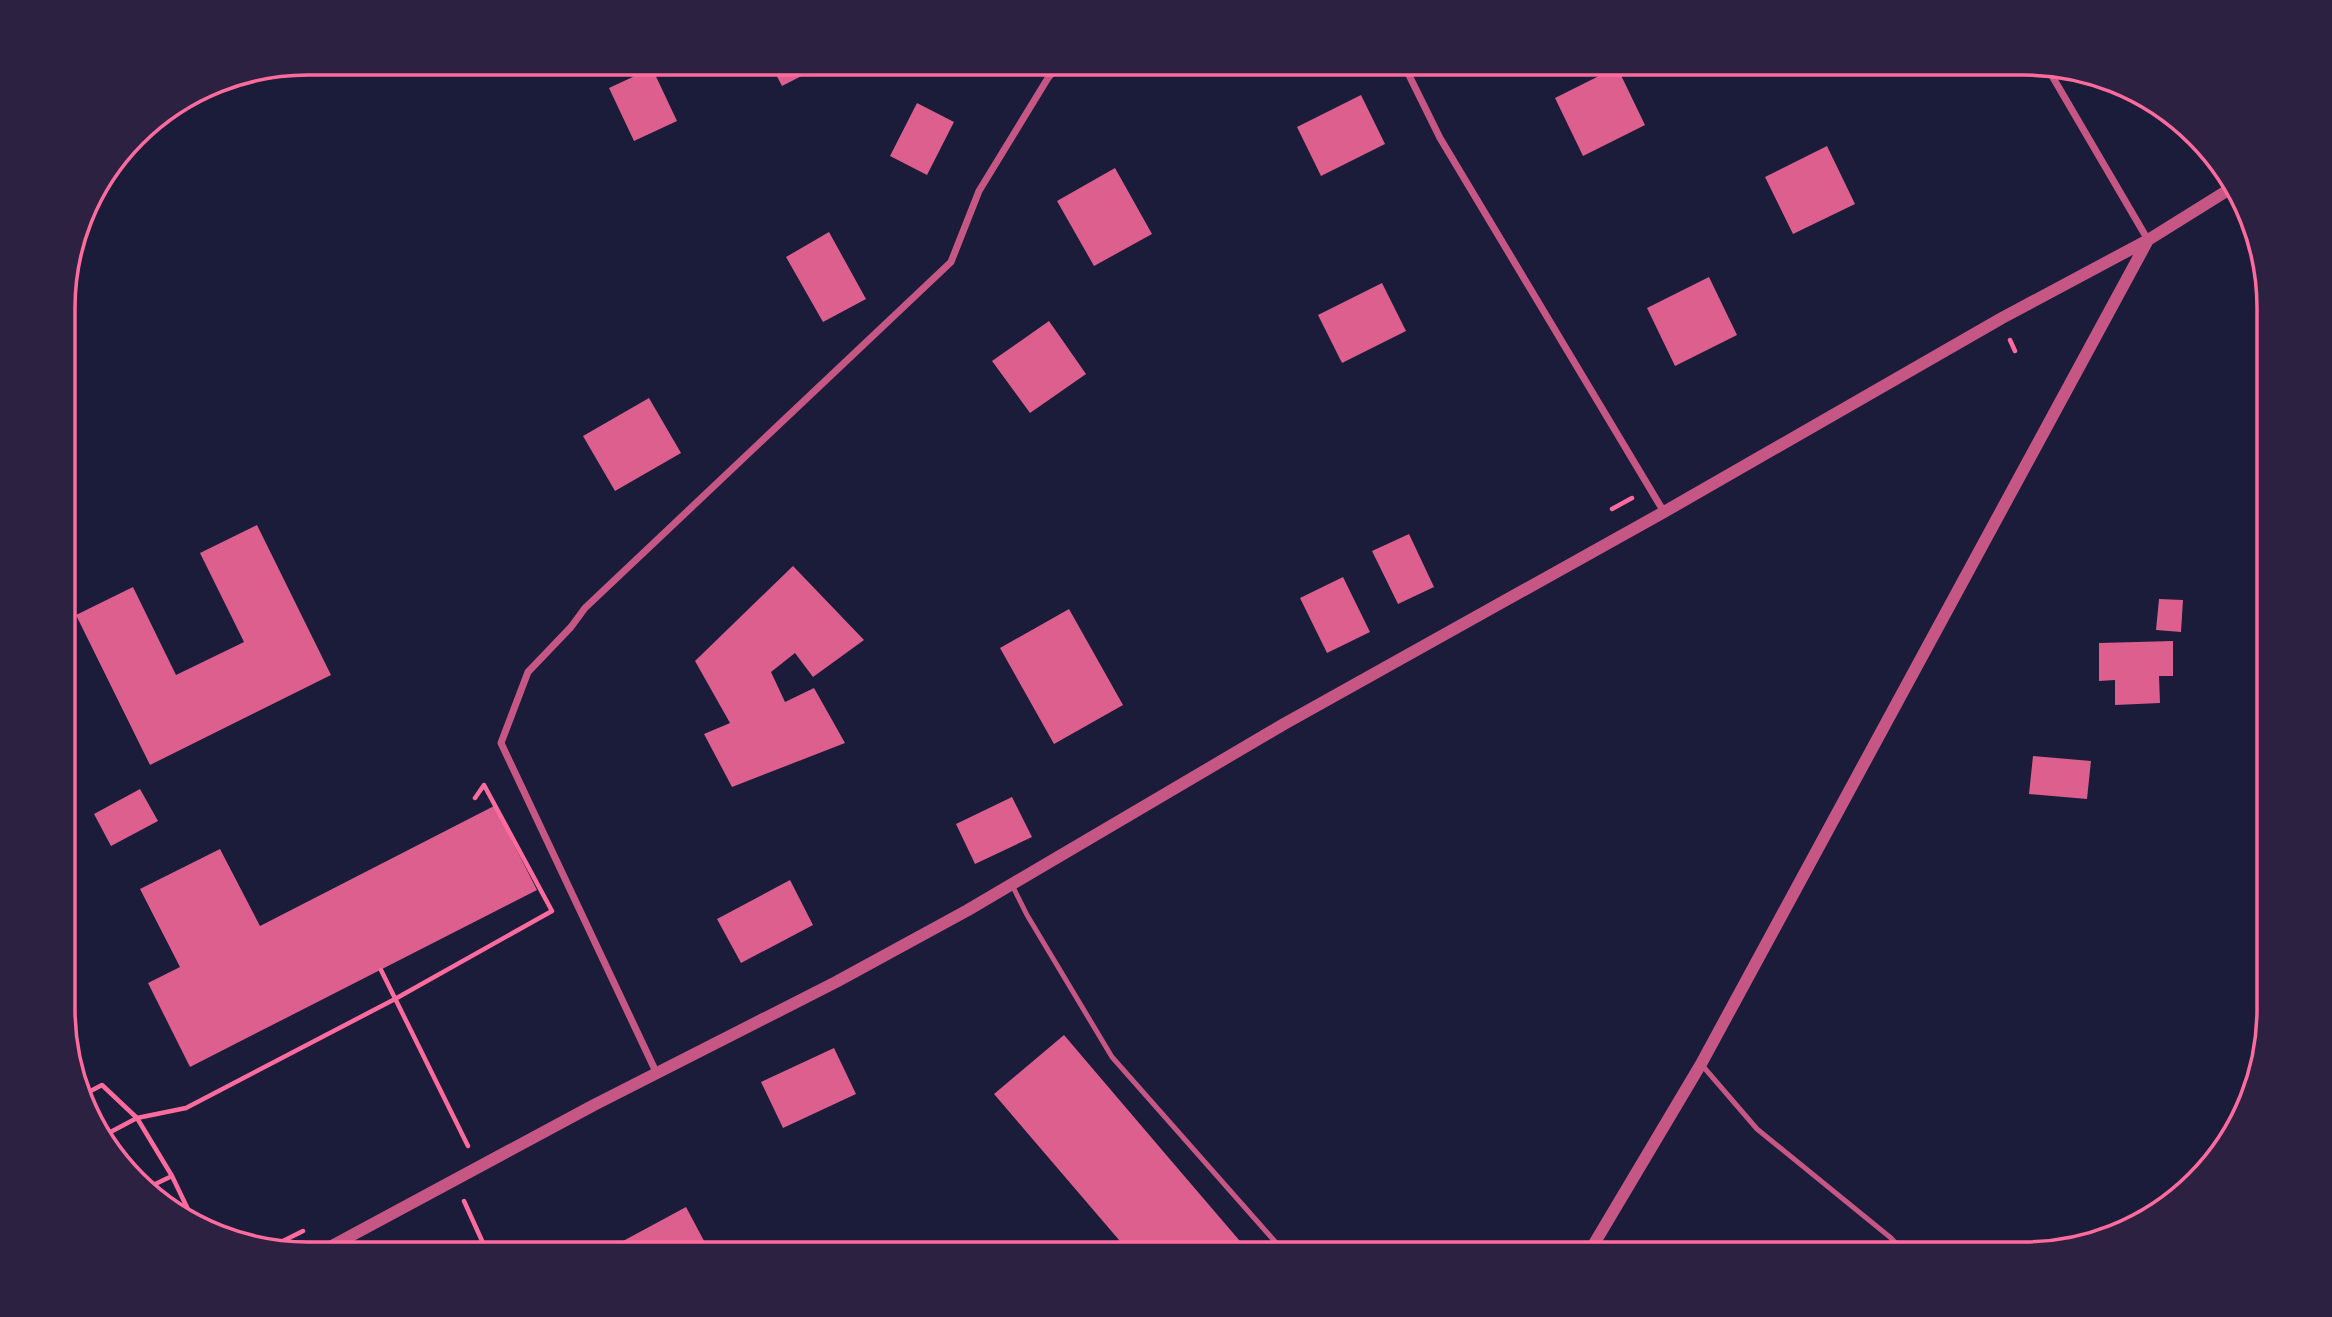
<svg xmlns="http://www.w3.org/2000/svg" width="2332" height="1317" font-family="Roboto,sans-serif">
	<rect width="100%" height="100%" fill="#1b1b3a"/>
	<path fill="#dd5f8e" d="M770 63H827L782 86Z
		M1617 67 1645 125 1583 156 1555 98Z
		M652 68 677 121 634 141 609 88Z
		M1361 95 1385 144 1321 176 1297 127Z
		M917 103 954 122 927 175 890 156Z
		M1827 146 1855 204 1793 234 1765 177Z
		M1115 168 1152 234 1094 266 1057 201Z
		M829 232 866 299 823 322 786 257Z
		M1709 277 1737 335 1675 366 1647 308Z
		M1382 283 1406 331 1342 363 1318 315Z
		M1049 321 1086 374 1030 413 992 361Z
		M649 398 681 453 615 491 583 436Z
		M257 525 331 675 150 765 76 615 133 587 176 675 244 642 200 553Z
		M1409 534 1434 587 1398 604 1372 551Z
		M793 566 864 640 813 677 795 653 771 672 785 702 814 688 845 743 732 787 704 734 730 723 695 661Z
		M1343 577 1370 632 1327 653 1300 598Z
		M2159 599 2183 600 2181 632 2156 630Z
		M1069 609 1123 705 1054 744 1000 648Z
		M2173 641V676H2159L2160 703 2115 705V680L2099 681V643Z
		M2033 756 2091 761 2087 799 2029 794Z
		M140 789 158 821 111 846 94 814Z
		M1012 797 1032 837 975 864 956 824Z
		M494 806 537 890 190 1067 148 983 180 967 140 889 220 849 260 926Z
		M790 880 813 925 741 963 717 919Z
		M1064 1035 1162 1150 1251 1254H1131L994 1094Z
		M834 1048 856 1094 783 1128 761 1082Z
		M686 1207 711 1254H599Z"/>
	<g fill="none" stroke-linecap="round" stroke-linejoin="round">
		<path stroke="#ff6b9d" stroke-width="4.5" d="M2010 340 2015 351
			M1612 509 1632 498
			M381 970 468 1146
			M85 1094 102 1085 137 1118 172 1176 195 1224
			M101 1137 137 1118 186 1108 395 999 552 911 484 785 475 798
			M149 1187 172 1176
			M464 1201 488 1254
			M275 1245 303 1231"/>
		<path stroke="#c65784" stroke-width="5" d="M1012 885 1027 915 1112 1057 1286 1254
			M1701 1064 1757 1129 1891 1238 1905 1254"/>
		<path stroke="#c65784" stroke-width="7" d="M1403 63 1440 138 1664 512
			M2048 69 2148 240
			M657 1074 501 743 528 672 571 627 585 608 951 262 979 191 1048 78 1061 63"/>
		<path stroke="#c65784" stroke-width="12" d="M317 1254 594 1105 836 982 968 910 1284 724 1664 512 2002 318 2148 240 2233 187
			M1588 1254 1701 1064 2148 240"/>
	</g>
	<path d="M0 0H2332V1317H0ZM308 75H2024A233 233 0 0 1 2257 308V1009A233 233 0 0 1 2024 1242H308A233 233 0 0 1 75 1009V308A233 233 0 0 1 308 75Z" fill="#2d2142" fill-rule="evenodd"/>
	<path fill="none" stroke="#ff6b9d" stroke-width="3.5" d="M308 75H2024A233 233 0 0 1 2257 308V1009A233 233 0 0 1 2024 1242H308A233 233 0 0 1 75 1009V308A233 233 0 0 1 308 75Z"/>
</svg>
